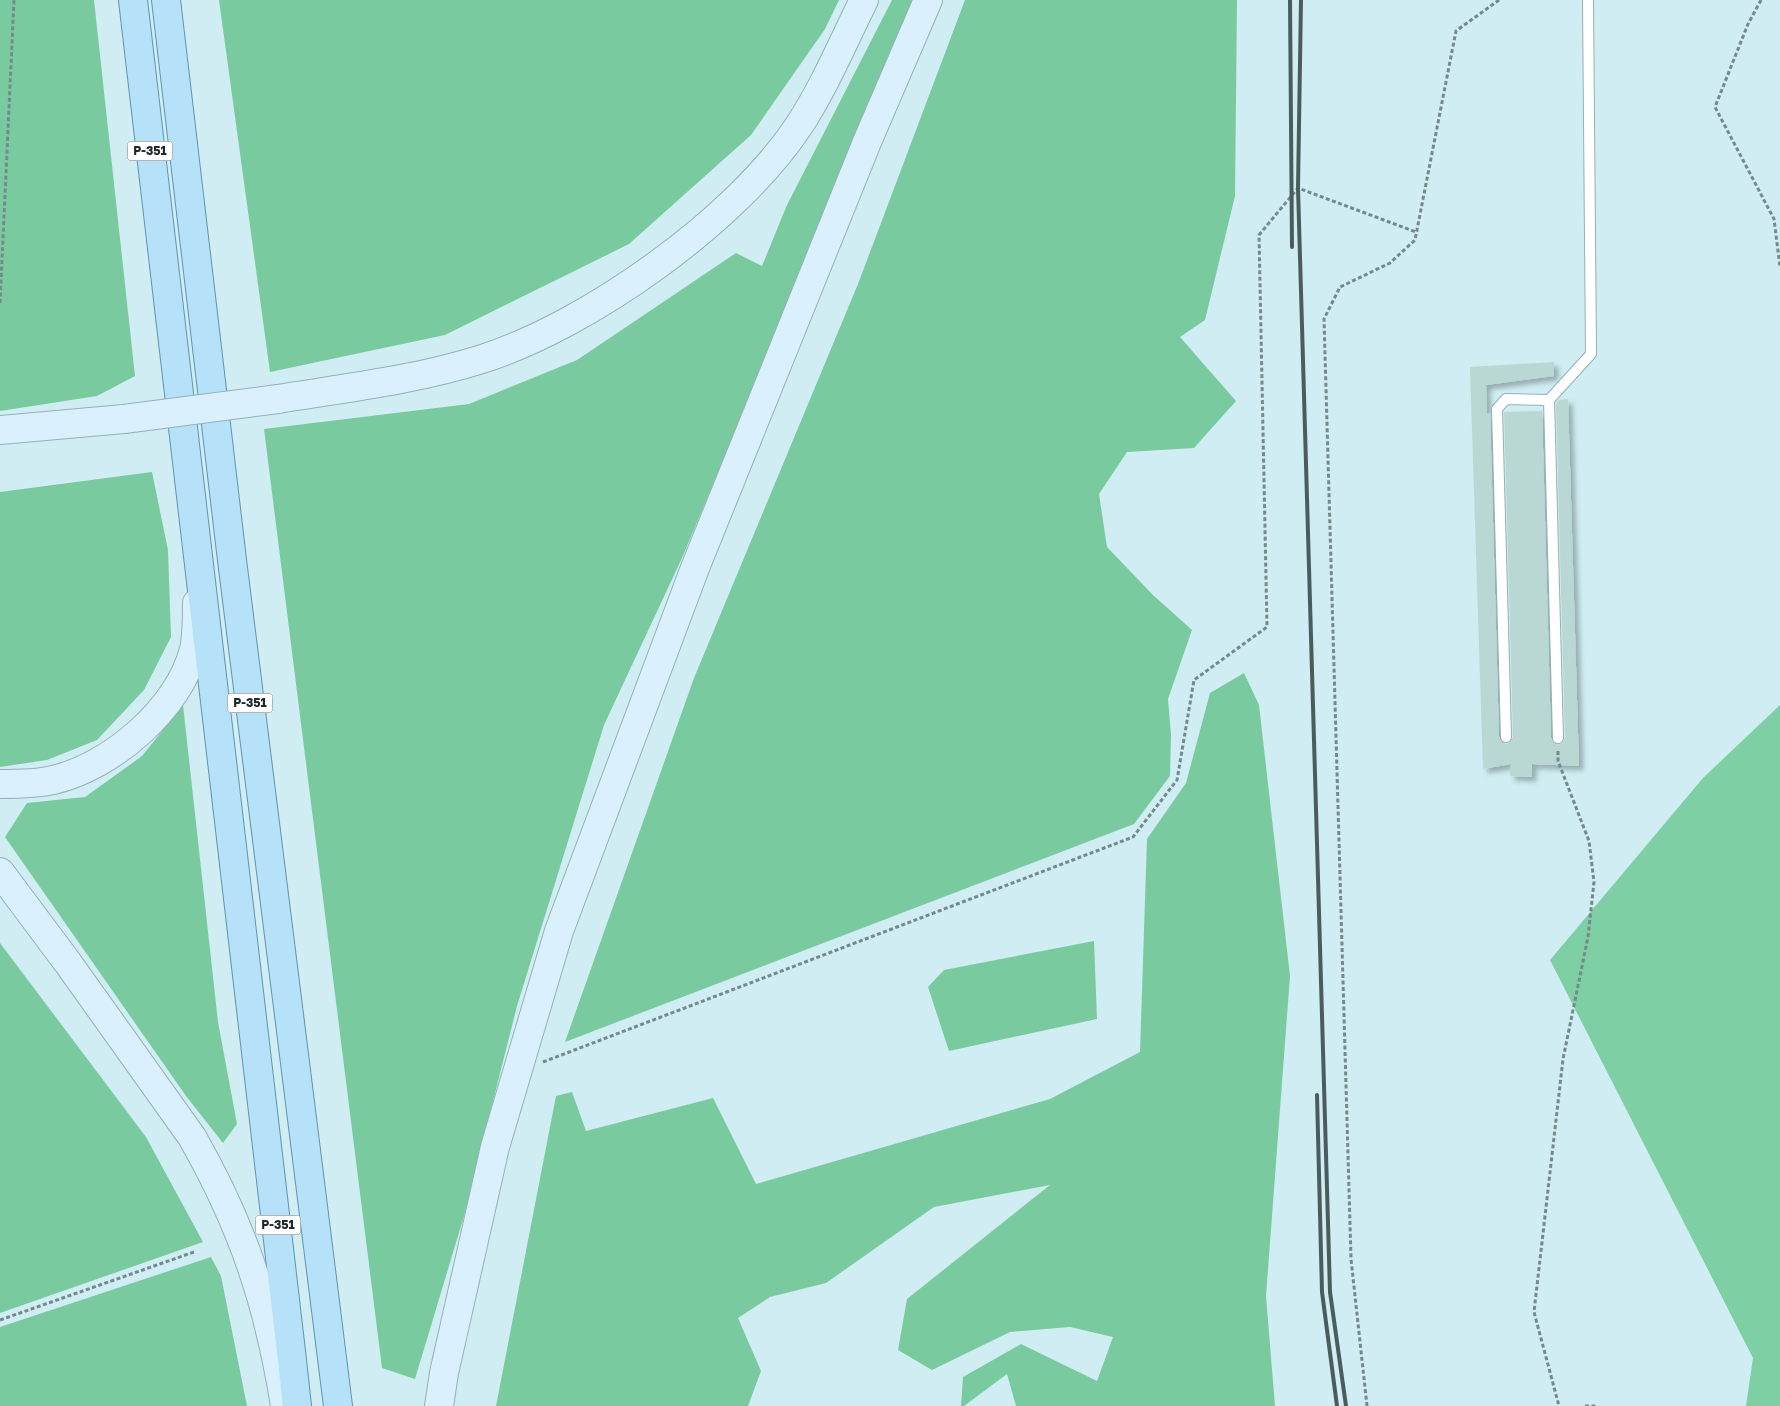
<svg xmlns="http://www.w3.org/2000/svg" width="1780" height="1406" font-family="'Golos Text',sans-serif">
	<defs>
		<filter id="shadow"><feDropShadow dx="4.5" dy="4.5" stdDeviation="2.5" flood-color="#0004"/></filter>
	</defs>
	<rect width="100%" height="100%" fill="#cfedf2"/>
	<path fill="#7fcfa5" d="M1780 705V1406H1746L1753 1358 1550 960 1703 778Z"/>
	<path fill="#7acaa0" d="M0 0H94L135 376 97 396 0 411Z
		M219 0H839L825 29 751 135 629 244 445 335 270 372Z
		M892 0H916L682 558 604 725 517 1006 464 1216 415 1379 382 1368 264 429 469 404 577 360 736 253 762 266 787 205Z
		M965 0H1237L1235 196 1205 320 1180 337 1236 401 1194 448 1127 452 1099 494 1107 547 1153 595 1192 630 1168 699 1171 735 1170 776 1134 824 565 1042 694 678 858 284Z
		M152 472 168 550 171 637 144 690 97 740 47 760 0 767V492Z
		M1244 673 1259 705 1290 976 1266 1296 1275 1406H1016L1007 1374 964 1406H961L963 1377 1021 1344 1097 1381 1113 1337 1070 1327 1010 1332 932 1370 898 1350 907 1299 1050 1185 934 1207 826 1283 770 1297 738 1318 761 1371 748 1406H496L556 1096 572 1092 586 1131 713 1098 756 1184 1050 1099 1140 1052 1147 839 1186 783 1210 693Z
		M183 705 218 1022 237 1124 223 1143 186 1096 5 837 27 803 85 797 142 756Z
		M1094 941 1097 1019 949 1051 928 987 944 970Z
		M0 943 146 1137 203 1242 0 1313Z
		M211 1257 221 1276 247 1406H0V1327Z"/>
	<path fill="#bad8d3" filter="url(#shadow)" d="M1554 362V376L1486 385 1487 413H1490L1499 737 1502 743 1507 744 1513 737 1504 412 1542 411 1551 738 1558 745 1562 744 1565 738 1556 403 1559 400 1568 399 1579 766 1532 764V777L1510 776 1511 764 1483 769 1470 367Z"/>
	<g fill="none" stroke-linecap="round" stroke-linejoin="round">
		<g stroke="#94b1b5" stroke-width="12">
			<path id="service" d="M1506 737 1497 409 1506 399 1549 400
				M1558 738 1549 400 1591 354 1588 0"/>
		</g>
		<g stroke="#94b1b5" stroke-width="30">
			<path id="secondary" d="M278 399C346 388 416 380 482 359 589 325 736 220 798 127 824 88 843 42 864 0
				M0 430 124 419
				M0 784C17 784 37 784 53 780 111 767 180 708 194 649 197 635 197 618 197 603
				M0 872 68 963 192 1137C243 1226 269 1305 285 1406
				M439 1406 444 1373 495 1147 559 931 695 568 867 142 928 0"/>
		</g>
		<g stroke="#6094ae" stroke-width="30">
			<path id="primary" d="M133 0C186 469 246 937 297 1406
				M166 0 232 560 338 1406"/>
		</g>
		<path stroke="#75898d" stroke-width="3" stroke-dasharray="4 2.5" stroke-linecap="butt" d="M1761 0 1748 24 1715 107 1774 219 1780 267
			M0 303 14 0
			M1558 751V761L1589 841 1594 882 1588 937 1563 1059 1534 1312 1559 1406
			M543 1062 1133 837 1177 780 1194 680 1267 627 1259 235 1298 188 1416 232
			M0 1320 194 1252
			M1367 1406 1351 1259 1324 319 1340 287 1390 263 1415 240 1456 31 1499 0
			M1585 1406H1598"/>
		<use href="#service" stroke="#fff" stroke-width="10"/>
		<use href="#secondary" stroke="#daf0fc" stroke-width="28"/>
		<use href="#primary" stroke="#b5e2f8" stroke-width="28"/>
		<path stroke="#4c5c5e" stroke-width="4" d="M1290 0 1292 247
			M1301 0 1298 188 1330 1292 1346 1406
			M1317 1095 1322 1292 1337 1406"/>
		<g stroke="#94b1b5" stroke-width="30" stroke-linecap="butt">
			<path id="secondary-bridge" d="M124 419 278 399"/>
		</g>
		<use href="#secondary-bridge" stroke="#daf0fc" stroke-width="28"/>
	</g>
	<g text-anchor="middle" stroke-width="4.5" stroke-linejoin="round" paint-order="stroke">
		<g fill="#fff" stroke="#62696b" stroke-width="1">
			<rect x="127.5" y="141.5" width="45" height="19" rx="4"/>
			<rect x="227.5" y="693.5" width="45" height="19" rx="4"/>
			<rect x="255.5" y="1215.5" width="45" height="19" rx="4"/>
		</g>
		<g font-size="12" font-weight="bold" fill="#1e292b">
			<text x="150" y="155">Р-351</text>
			<text x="250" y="707">Р-351</text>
			<text x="278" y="1229">Р-351</text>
		</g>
	</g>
</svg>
